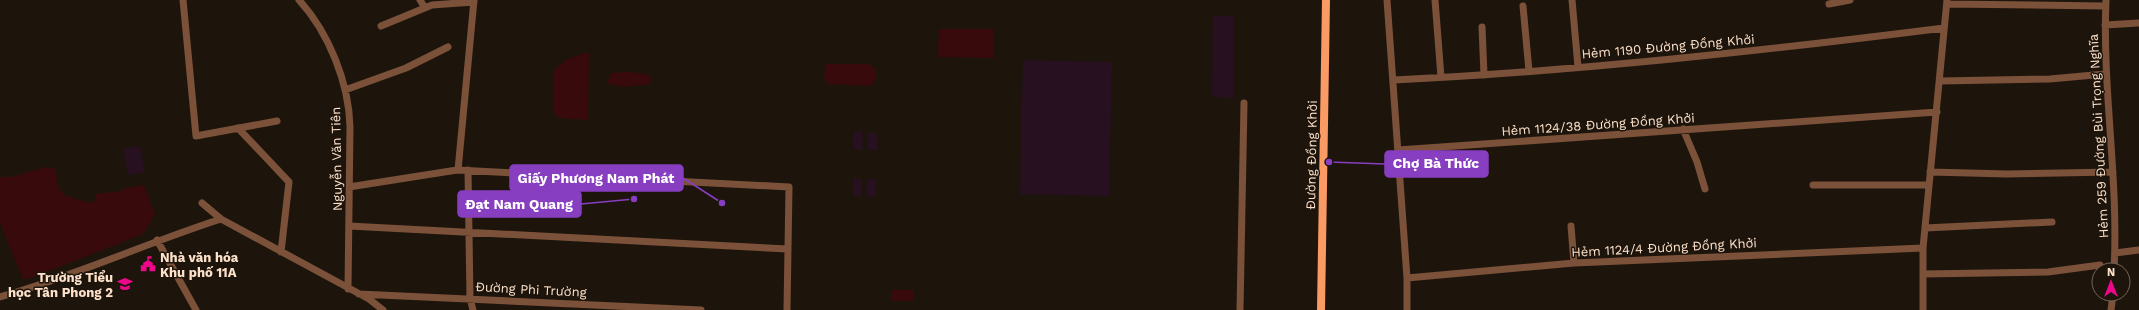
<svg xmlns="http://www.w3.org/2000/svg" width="2139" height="310" font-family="'Work Sans',sans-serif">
	<rect width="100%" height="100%" fill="#1d150c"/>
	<path fill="#271020" d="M1213 16H1233V98L1212 97Z
		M1023 60 1112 62 1109 196 1020 194Z
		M854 132H863L862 150 854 149Z
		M868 133H877V150H868Z
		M140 146 145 172 128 175 123 149Z
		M854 178 862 179V196H853Z
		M867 179H876L875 197 866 196Z"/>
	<path fill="#380a0c" d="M939 29H994V58L938 57Z
		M584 53H589L588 120 559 118 553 112V75L555 69 566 60Z
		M826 64H869L876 69V81L870 86 829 84 824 79Z
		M631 72 650 75 651 84 622 87 607 83 611 73Z
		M46 167 55 169 58 186 64 195 90 203 94 201 96 194 120 191 126 188 144 185 155 215 145 231 141 235 28 279H23L0 223V177H11Z
		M891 290H914V301H891Z"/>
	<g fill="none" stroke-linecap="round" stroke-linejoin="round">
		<path stroke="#7b5139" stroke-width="7" d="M183 0 196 136 277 121
			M299 0C329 33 349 83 350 127L348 289
			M420 0 425 8
			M1387 0 1407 278V310
			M1435 0 1441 77
			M1572 0 1578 67
			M2106 0C2102 90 2119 180 2114 270
			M1829 4 1850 0
			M1947 4 2105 6
			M1523 6 1529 71
			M2105 25 2139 23
			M381 26 432 5 474 2
			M1482 27 1484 75
			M1394 80C1578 71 1761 51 1944 28
			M1940 81 2050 79 2105 74
			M345 90 406 68 448 47
			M238 128 289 182 281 252
			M1683 129 1697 162 1705 189
			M1398 150 1937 112
			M458 170 474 0
			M468 170 470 298 473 310
			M1930 172 2007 174 2113 172
			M1813 185H1929
			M349 187 457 170 789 187 787 310
			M202 203 221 219 369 299 383 310
			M349 226 788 249
			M1571 226 1574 263
			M1925 228 2052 222
			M157 240 196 310
			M2115 253 2139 250
			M1923 274 2048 272 2100 265
			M1407 278 1574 263 1923 248
			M359 294 701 310
			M0 297C75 276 146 243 221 219
			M1240 310 1244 103
			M1923 310V248L1947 0
			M2111 310 2113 294"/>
		<path stroke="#fa9a64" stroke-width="8" d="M1321 310 1326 0"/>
	</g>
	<defs>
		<g id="civic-bare" transform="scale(1.2)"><path d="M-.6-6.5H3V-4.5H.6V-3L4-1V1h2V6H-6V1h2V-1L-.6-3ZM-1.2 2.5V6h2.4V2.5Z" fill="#ec0889" stroke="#1d150c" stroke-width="2.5" paint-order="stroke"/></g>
		<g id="school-bare" transform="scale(1.2)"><path d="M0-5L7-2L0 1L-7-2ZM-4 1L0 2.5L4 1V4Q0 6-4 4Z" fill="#ec0889" stroke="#1d150c" stroke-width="2.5" paint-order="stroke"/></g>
	</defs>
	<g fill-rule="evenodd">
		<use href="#civic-bare" x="148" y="264"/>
		<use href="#school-bare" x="125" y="284"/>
	</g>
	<g text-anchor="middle" stroke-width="3" stroke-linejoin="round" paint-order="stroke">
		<g font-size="13" fill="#fde1ca" stroke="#1d150c">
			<text transform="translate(1668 46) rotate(-5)" y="5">Hẻm 1190 Đường Đồng Khởi</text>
			<text transform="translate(1598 124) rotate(-4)" y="5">Hẻm 1124/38 Đường Đồng Khởi</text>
			<text transform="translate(2098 136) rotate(-93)" y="5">Hẻm 259 Đường Bùi Trọng Nghĩa</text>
			<text transform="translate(1311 155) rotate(-89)" y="5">Đường Đồng Khởi</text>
			<text transform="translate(336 159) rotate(-91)" y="5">Nguyễn Văn Tiên</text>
			<text transform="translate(1664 247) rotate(-3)" y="5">Hẻm 1124/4 Đường Đồng Khởi</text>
			<text transform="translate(531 289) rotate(3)" y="5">Đường Phi Trường</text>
		</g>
		<g font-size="13" font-weight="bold" fill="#fde1ca" stroke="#1d150c" text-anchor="start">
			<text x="160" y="262">Nhà văn hóa<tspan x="160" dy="15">Khu phố 11A</tspan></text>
			<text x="113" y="282" text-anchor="end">Trường Tiểu<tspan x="113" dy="15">học Tân Phong 2</tspan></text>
		</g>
	</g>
	<path fill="none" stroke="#883ec0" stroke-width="1.5" d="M1329 162L1385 164M722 203L683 178M634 199L581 204"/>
	<g fill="#883ec0" stroke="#1d150c" stroke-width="1.5">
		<circle cx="1329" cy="162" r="4"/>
		<circle cx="722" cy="203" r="4"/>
		<circle cx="634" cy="199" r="4"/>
	</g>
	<g fill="#883ec0" stroke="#883ec0" stroke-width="1.5">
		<rect x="1385" y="151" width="103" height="26" rx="4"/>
		<rect x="510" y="165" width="173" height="26" rx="4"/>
		<rect x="458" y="191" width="123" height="26" rx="4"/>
	</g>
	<g font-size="14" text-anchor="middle" font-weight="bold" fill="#fff">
		<text x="1436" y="168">Chợ Bà Thức</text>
		<text x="596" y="183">Giấy Phương Nam Phát</text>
		<text x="519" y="209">Đạt Nam Quang</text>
	</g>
	<g transform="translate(2111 282)"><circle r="19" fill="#1d150c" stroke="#776758"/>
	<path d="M0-3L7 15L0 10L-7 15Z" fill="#ec0889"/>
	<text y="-6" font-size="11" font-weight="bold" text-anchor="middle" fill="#fde1ca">N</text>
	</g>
</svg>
